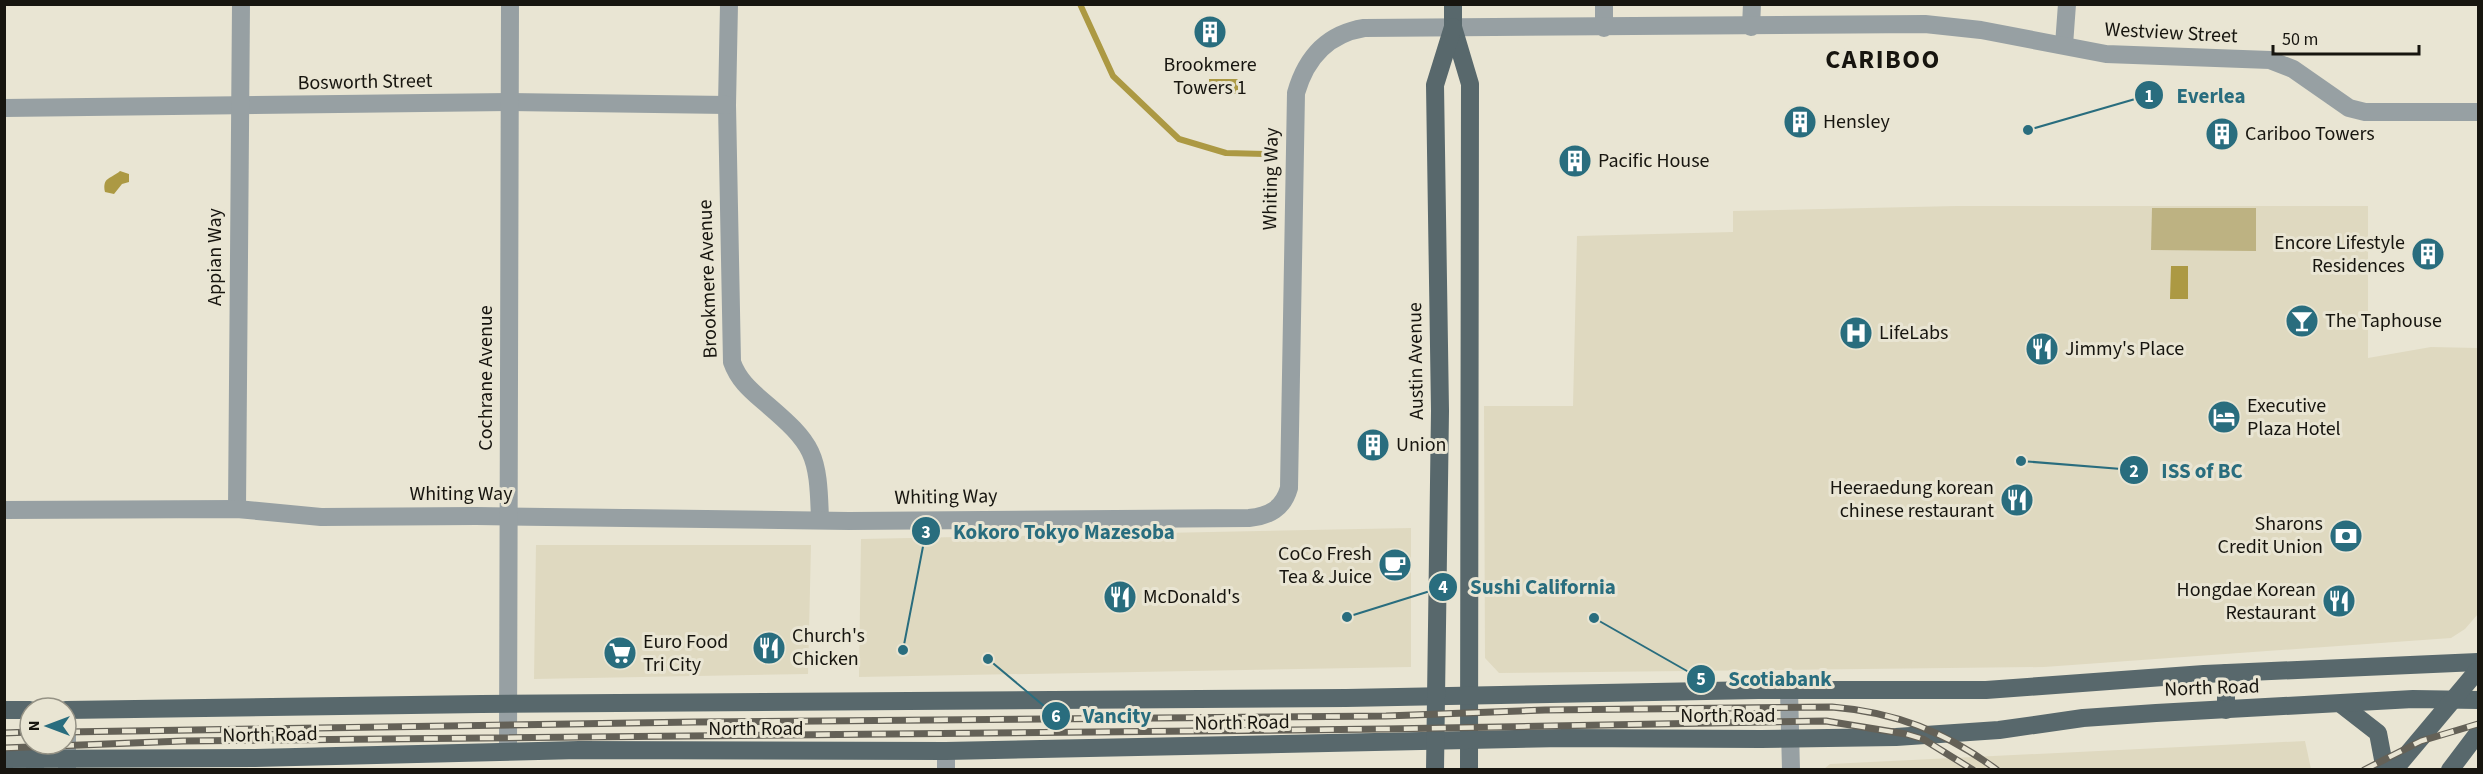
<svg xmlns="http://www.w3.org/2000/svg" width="2483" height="774" viewBox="0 0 2483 774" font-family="'Source Sans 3',sans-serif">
	<rect width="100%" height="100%" fill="#e9e5d3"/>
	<g fill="#dfd9c0">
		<polygon points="1956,206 2368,206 2368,358 2431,347 2478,348 2478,614 2465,629 2451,638 2044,667 1499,673 1485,658 1484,406 1573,406 1577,236 1733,232 1733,211"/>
		<polygon points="1411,528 1411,667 859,677 861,539"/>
		<polygon points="536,545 811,545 808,674 534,679"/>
		<polygon points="2305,741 2311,769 1824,769 1830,764"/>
	</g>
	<polygon fill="#bdb282" points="2152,208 2256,208 2256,251 2151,250"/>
	<g fill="#ac9943">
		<rect x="1209" y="79" width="29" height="15"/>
		<path d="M120 171 129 174V182L122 184 114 194 105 192C102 177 111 179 120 171Z"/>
		<polygon points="2171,266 2188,266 2188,299 2170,299"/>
	</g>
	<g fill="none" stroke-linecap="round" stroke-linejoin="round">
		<polyline stroke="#ac9943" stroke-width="6" points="1080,4 1113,76 1179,139 1226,153 1265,154"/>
		<g stroke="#97a0a3" stroke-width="18">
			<path d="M729 4 727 105 732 362C738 379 749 389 763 401 815 445 818 453 820 520"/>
			<polyline points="1751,27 1752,4"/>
			<polyline points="1604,28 1604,4"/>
			<polyline points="2064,45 2067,4"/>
			<polyline points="4,108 509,102 727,105"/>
			<polyline points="237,509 241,4"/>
			<path d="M4 510 237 509 321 517 476 516 849 521 1249 518C1269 516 1283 509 1289 488L1296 93C1306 58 1327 34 1364 28L1925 24 1981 30 2106 54 2270 60 2293 69 2349 108 2365 112H2478"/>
			<polyline points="1789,690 1791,770"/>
			<polyline points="508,751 510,4"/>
			<polyline points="35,770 36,744"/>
			<polyline points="67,770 67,710"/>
			<polyline points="946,770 946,751"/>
		</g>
		<g stroke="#58686c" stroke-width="18">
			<polyline points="1453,4 1453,27 1470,84 1469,770"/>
			<polyline points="2226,673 2226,710"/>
			<polyline points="2342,705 2378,733 2385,770"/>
			<polyline points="4,710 30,710"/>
			<polyline points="66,710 481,704 1346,698 1758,690 1986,690 2204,674 2478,662"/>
			<polyline points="4,759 255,758 579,750 946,751 1563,738 1761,739 1896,737 1999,730 2083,718 2156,713 2413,699 2478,700"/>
			<polyline points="1435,770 1440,411 1435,85 1453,27"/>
			<polyline points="2394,770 2478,670"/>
			<polyline points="2450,770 2478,733"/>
		</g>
		<defs>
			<g id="rail">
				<path d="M66 732 694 722 1386 716 1545 710 1832 707C1895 712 1946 732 1997 770"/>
				<polyline points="4,733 30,732"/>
				<polyline points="4,748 183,741 1385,729 1826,721 1906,734 1923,739 1973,770"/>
				<polyline points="2364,770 2421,741 2478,724"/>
			</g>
		</defs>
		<use href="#rail" stroke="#646157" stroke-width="7"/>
		<use href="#rail" stroke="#e9e5d3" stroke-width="4.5" stroke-dasharray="14" stroke-linecap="butt"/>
	</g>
	<defs>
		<symbol id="building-disc" viewBox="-11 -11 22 22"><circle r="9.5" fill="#296d7e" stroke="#e9e5d3"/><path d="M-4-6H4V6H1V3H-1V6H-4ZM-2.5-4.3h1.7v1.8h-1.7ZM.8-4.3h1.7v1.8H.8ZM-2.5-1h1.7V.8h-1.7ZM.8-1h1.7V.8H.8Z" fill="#fff"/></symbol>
		<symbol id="bar-disc" viewBox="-11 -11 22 22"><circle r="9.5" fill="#296d7e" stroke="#e9e5d3"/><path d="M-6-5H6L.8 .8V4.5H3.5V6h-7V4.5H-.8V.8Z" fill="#fff"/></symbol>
		<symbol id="hospital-disc" viewBox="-11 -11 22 22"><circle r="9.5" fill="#296d7e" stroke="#e9e5d3"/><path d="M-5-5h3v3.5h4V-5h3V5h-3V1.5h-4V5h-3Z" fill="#fff"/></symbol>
		<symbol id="restaurant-disc" viewBox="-11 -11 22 22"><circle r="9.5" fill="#296d7e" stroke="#e9e5d3"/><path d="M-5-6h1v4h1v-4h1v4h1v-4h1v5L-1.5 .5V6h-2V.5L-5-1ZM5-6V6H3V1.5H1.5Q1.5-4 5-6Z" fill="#fff"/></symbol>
		<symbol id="hotel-disc" viewBox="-11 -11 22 22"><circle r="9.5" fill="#296d7e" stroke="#e9e5d3"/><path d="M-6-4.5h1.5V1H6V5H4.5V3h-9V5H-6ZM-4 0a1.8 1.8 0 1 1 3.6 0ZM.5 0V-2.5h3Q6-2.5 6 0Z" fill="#fff"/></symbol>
		<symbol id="bank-disc" viewBox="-11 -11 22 22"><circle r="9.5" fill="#296d7e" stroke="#e9e5d3"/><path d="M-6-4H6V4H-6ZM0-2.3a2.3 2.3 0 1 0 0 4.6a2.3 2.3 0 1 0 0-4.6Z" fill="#fff"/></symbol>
		<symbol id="cafe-disc" viewBox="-11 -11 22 22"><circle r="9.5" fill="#296d7e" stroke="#e9e5d3"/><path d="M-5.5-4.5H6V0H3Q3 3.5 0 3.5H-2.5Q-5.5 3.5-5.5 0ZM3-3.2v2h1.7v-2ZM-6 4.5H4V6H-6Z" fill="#fff"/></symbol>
		<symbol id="supermarket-disc" viewBox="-11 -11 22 22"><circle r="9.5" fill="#296d7e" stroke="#e9e5d3"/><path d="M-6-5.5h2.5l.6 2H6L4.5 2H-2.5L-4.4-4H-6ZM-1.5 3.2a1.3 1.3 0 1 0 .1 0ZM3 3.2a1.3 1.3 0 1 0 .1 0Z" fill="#fff"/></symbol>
	</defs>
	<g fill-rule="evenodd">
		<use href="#building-disc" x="1191" y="13" width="38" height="38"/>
		<use href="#building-disc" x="1781" y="103" width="38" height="38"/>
		<use href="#building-disc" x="2203" y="115" width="38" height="38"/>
		<use href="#building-disc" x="1556" y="142" width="38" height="38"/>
		<use href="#building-disc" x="2409" y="235" width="38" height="38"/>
		<use href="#bar-disc" x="2283" y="302" width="38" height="38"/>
		<use href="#hospital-disc" x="1837" y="314" width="38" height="38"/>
		<use href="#restaurant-disc" x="2023" y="330" width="38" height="38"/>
		<use href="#hotel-disc" x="2205" y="398" width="38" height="38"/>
		<use href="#building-disc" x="1354" y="426" width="38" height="38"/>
		<use href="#restaurant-disc" x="1998" y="481" width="38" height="38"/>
		<use href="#bank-disc" x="2327" y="517" width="38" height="38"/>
		<use href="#cafe-disc" x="1376" y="546" width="38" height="38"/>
		<use href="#restaurant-disc" x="1101" y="578" width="38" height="38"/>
		<use href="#restaurant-disc" x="2320" y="582" width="38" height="38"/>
		<use href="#restaurant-disc" x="750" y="629" width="38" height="38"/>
		<use href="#supermarket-disc" x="601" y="634" width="38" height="38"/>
	</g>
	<g text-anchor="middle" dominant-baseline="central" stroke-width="6" stroke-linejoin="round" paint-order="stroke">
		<g font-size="20" fill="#17150f" stroke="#e9e5d3">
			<text transform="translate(2171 33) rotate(3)">Westview Street</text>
			<text transform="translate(365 82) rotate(-1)">Bosworth Street</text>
			<text transform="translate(1271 179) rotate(-89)">Whiting Way</text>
			<text transform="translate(215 257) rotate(-90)">Appian Way</text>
			<text transform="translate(708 279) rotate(-92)">Brookmere Avenue</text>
			<text transform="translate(1416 361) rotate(-91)">Austin Avenue</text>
			<text transform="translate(486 378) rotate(-90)">Cochrane Avenue</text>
			<text x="461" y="494">Whiting Way</text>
			<text transform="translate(946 497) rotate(-1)">Whiting Way</text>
			<text transform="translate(2212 688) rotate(-2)">North Road</text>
			<text x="1728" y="716">North Road</text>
			<text transform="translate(1242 723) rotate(-1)">North Road</text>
			<text x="756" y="729">North Road</text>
			<text transform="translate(270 735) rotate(-1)">North Road</text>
		</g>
		<g font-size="20" fill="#17150f" stroke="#e9e5d3" text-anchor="start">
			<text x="1210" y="65" text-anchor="middle">Brookmere<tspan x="1210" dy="23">Towers 1</tspan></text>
			<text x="1823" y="122">Hensley</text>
			<text x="2245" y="134">Cariboo Towers</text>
			<text x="1598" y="161">Pacific House</text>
			<text x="2405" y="243" text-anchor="end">Encore Lifestyle<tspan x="2405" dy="23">Residences</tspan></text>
			<text x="2325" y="321">The Taphouse</text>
			<text x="1879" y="333">LifeLabs</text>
			<text x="2065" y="349">Jimmy's Place</text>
			<text x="2247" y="406">Executive<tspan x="2247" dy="23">Plaza Hotel</tspan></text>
			<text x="1396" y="445">Union</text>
			<text x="1994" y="488" text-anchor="end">Heeraedung korean<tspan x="1994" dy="23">chinese restaurant</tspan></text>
			<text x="2323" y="524" text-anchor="end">Sharons<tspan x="2323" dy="23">Credit Union</tspan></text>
			<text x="1372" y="554" text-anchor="end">CoCo Fresh<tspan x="1372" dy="23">Tea &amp; Juice</tspan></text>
			<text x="2316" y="590" text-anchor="end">Hongdae Korean<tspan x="2316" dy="23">Restaurant</tspan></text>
			<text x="1143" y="597">McDonald's</text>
			<text x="792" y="636">Church's<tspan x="792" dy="23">Chicken</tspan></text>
			<text x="643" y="642">Euro Food<tspan x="643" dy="23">Tri City</tspan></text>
		</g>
		<g font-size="26" font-weight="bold" letter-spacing="1.5" fill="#17150f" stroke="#e9e5d3">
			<text x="1883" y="59">CARIBOO</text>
		</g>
	</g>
	<path fill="none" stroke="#296d7e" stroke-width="2" d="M2028 130L2149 95M2021 461L2134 470M903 650L926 531M1347 617L1443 587M1594 618L1701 679M988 659L1056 716"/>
	<g fill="#296d7e" stroke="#e9e5d3" stroke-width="2">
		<circle cx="2028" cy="130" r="6"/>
		<circle cx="2021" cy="461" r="6"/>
		<circle cx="903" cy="650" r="6"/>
		<circle cx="1347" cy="617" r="6"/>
		<circle cx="1594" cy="618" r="6"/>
		<circle cx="988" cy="659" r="6"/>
		<circle cx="2149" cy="95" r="15"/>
		<circle cx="2134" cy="470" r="15"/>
		<circle cx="926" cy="531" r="15"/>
		<circle cx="1443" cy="587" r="15"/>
		<circle cx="1701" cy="679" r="15"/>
		<circle cx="1056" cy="716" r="15"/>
	</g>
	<g font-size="18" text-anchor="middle" font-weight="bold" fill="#fff">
		<text x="2149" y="102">1</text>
		<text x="2134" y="477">2</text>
		<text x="926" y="538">3</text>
		<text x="1443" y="593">4</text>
		<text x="1701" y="685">5</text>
		<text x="1056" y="722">6</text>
	</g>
	<g font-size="21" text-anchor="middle" font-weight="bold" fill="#296d7e" stroke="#e9e5d3" stroke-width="6" stroke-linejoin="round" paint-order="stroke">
		<text x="2211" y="103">Everlea</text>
		<text x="2202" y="478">ISS of BC</text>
		<text x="1064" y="539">Kokoro Tokyo Mazesoba</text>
		<text x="1543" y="594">Sushi California</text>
		<text x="1780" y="686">Scotiabank</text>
		<text x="1117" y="723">Vancity</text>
	</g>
	<rect width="2483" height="774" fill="none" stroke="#17150f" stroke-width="12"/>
	<g transform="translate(48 726) rotate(270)"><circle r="28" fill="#e9e5d3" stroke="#959285" stroke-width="1.5"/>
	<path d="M0-4.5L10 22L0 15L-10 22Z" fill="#296d7e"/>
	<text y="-9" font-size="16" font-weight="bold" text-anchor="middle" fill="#17150f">N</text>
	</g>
	<path d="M2273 45v9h146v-9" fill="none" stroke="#17150f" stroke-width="3"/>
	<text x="2282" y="45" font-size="18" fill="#17150f" stroke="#e9e5d3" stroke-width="4.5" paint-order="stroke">50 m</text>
</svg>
